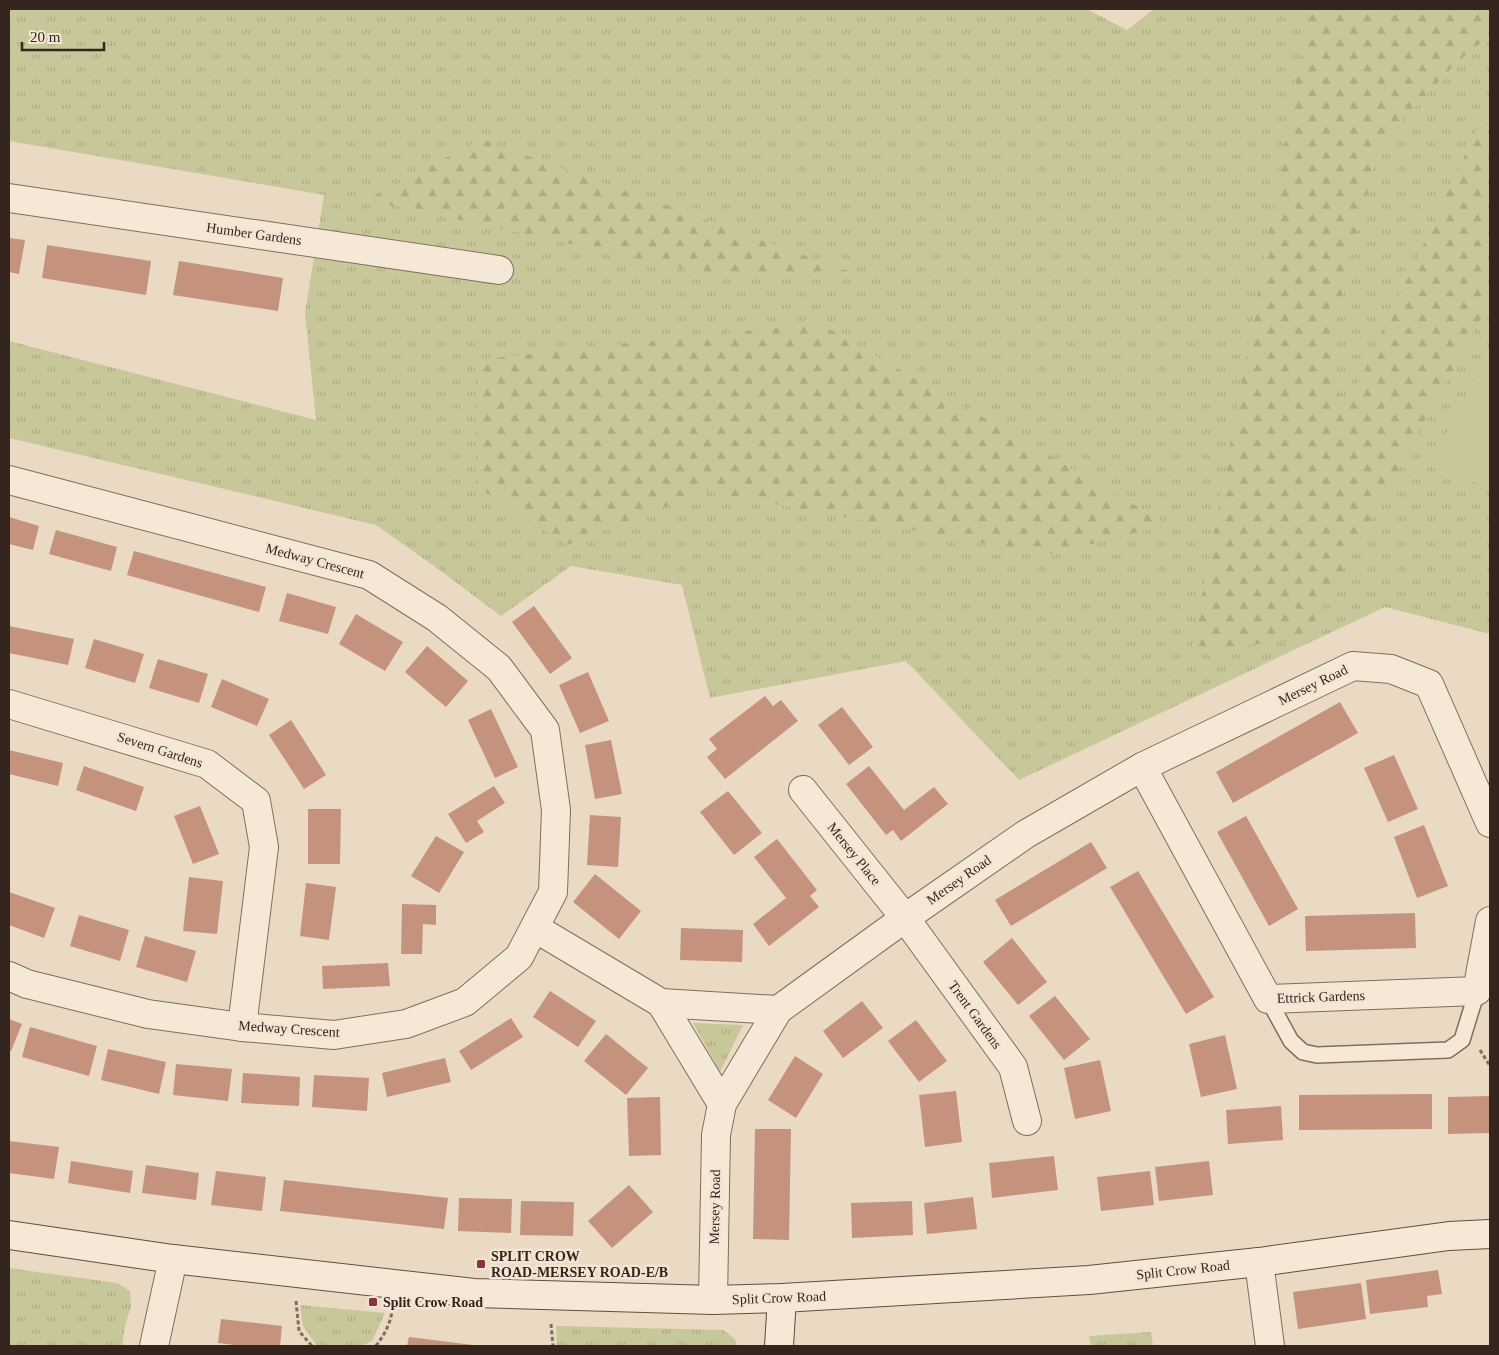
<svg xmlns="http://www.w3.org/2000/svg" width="1499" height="1355" viewBox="0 0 1499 1355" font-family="'Times New Roman',serif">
	<defs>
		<pattern id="grass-tufts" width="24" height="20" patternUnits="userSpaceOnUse" patternTransform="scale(1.25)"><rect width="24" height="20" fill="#c7c799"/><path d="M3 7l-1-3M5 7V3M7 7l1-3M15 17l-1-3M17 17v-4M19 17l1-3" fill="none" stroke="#acab83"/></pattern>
		<pattern id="forest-firs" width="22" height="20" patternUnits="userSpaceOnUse" patternTransform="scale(1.25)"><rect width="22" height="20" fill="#c7c799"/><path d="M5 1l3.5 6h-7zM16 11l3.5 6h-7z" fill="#acab83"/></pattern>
	</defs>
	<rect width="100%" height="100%" fill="#eadac4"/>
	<g fill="url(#grass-tufts)">
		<polygon points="9,9 1087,9 1127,30 1154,9 1490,9 1490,634 1385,607 1019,780 906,661 710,698 682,585 571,566 501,616 441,571 376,525 9,438 9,341 316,420 305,313 324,195 9,141"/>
		<polygon points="693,1023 743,1025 720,1072"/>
		<polygon points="9,1268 117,1283 130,1291 131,1306 125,1326 122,1346 9,1346"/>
		<polygon points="300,1305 385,1313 372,1341 361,1346 317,1346 303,1326"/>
		<polygon points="556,1326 723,1330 735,1339 737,1346 557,1346"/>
		<polygon points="1151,1332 1153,1346 1091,1346 1089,1336"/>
	</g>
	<g fill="url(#forest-firs)">
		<polygon points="1310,9 1490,9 1490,36 1456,63 1379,146 1328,350 1344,414 1485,112 1490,112 1490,302 1305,639 1192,651"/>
		<polygon points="481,139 856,274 720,276 367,200"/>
		<polygon points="819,323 1169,525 1046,555 706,491 567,545 476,486 476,360"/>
	</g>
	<polygon fill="#c7c799" points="1490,346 1490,488 1430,466"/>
	<g fill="#c5927d">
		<polygon points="9,238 25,240 19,274 9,272"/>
		<polygon points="47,245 151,261 146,295 42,278"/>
		<polygon points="179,261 283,278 278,311 173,295"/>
		<polygon points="9,517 39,526 33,550 9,544"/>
		<polygon points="56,530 117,547 111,571 49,554"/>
		<polygon points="134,551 266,587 259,612 127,575"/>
		<polygon points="287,593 336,607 328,634 279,621"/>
		<polygon points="534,606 572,658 550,674 512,622"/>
		<polygon points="356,614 403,642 385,671 339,644"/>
		<polygon points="9,626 74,639 68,665 9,653"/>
		<polygon points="94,639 144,654 135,683 85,668"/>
		<polygon points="427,646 468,681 446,707 405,672"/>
		<polygon points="158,659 208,674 199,703 149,688"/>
		<polygon points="588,672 609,721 580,733 559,685"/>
		<polygon points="222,679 269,699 257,726 211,707"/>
		<polygon points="765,696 773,706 781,700 798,721 725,779 707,757 717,749 709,739"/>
		<polygon points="1340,702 1358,733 1233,803 1216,772"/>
		<polygon points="842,707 873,747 849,765 818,725"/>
		<polygon points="491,709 518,767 495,778 468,720"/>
		<polygon points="291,720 326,775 304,789 269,735"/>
		<polygon points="611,740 622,794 595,799 585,745"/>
		<polygon points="9,750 63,763 58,786 9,774"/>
		<polygon points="1394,755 1418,809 1388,822 1364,768"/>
		<polygon points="84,766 144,787 136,811 76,790"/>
		<polygon points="869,766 904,810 934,787 948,804 901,841 893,830 886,835 846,784"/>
		<polygon points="494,786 505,803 477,821 484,832 466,843 448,814"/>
		<polygon points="728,791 762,833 734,855 700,812"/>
		<polygon points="200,806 219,854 193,864 174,816"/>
		<polygon points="308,809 341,809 340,864 308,864"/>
		<polygon points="590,815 621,817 618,867 587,865"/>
		<polygon points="1246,816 1298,909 1269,926 1217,832"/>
		<polygon points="1424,825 1448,886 1417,898 1394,837"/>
		<polygon points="436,836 464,852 439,893 411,876"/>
		<polygon points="777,839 817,890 810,896 819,907 769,946 753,924 786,898 754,857"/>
		<polygon points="1091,842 1107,868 1011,926 995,900"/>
		<polygon points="1138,871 1214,997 1186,1014 1110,887"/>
		<polygon points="595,874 641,911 619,939 573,902"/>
		<polygon points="189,877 223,881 217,934 183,931"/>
		<polygon points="306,883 336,887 329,940 300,936"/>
		<polygon points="9,892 55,908 44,938 9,925"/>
		<polygon points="402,904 436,905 436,925 423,924 422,954 401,954"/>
		<polygon points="1415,913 1416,948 1306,951 1305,916"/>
		<polygon points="79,915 129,930 120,961 70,946"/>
		<polygon points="681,928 743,930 742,962 680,960"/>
		<polygon points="145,936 196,951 187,982 136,967"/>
		<polygon points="1012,938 1047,982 1018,1005 983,962"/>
		<polygon points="388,963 390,986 323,989 322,966"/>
		<polygon points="550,991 596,1021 578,1047 533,1017"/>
		<polygon points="1055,996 1090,1039 1064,1060 1029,1016"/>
		<polygon points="862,1001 883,1028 843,1058 823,1031"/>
		<polygon points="511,1018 523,1037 471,1070 459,1051"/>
		<polygon points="9,1019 22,1024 11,1051 9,1050"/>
		<polygon points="916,1020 947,1061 919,1082 888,1041"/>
		<polygon points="30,1027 97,1046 89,1076 22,1057"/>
		<polygon points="606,1034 648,1068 626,1095 584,1061"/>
		<polygon points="1225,1035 1237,1089 1201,1097 1189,1044"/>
		<polygon points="108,1049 166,1062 159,1094 101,1080"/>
		<polygon points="795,1056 823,1074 796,1118 768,1100"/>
		<polygon points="445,1058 451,1082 387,1097 382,1073"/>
		<polygon points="1100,1060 1111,1111 1075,1119 1064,1068"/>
		<polygon points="176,1064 232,1069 228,1101 173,1095"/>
		<polygon points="243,1073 300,1077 299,1106 241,1103"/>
		<polygon points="314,1075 369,1078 367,1111 312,1107"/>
		<polygon points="956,1091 962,1142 925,1147 919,1095"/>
		<polygon points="1432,1094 1432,1129 1299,1130 1299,1095"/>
		<polygon points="1490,1096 1490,1133 1448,1134 1448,1097"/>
		<polygon points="660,1097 661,1155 629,1156 627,1098"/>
		<polygon points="1281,1106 1283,1140 1228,1144 1226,1110"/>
		<polygon points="755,1129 791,1129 789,1240 753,1239"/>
		<polygon points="9,1141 59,1147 54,1179 9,1173"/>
		<polygon points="1054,1156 1058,1190 992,1198 989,1163"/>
		<polygon points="71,1161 133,1171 130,1193 68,1183"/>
		<polygon points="1209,1161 1213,1195 1159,1201 1155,1167"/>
		<polygon points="146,1165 199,1173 196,1200 142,1193"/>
		<polygon points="216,1171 266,1177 262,1211 211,1205"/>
		<polygon points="1150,1171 1154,1205 1101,1211 1097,1177"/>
		<polygon points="284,1180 448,1198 444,1229 280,1211"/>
		<polygon points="629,1185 653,1212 612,1248 588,1221"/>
		<polygon points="973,1197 977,1229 927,1234 924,1203"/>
		<polygon points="459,1198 512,1199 511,1233 458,1231"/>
		<polygon points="521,1201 574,1202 573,1236 520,1235"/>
		<polygon points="912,1201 913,1235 852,1238 851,1203"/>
		<polygon points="1438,1270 1442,1294 1427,1296 1428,1307 1370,1314 1366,1280"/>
		<polygon points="1361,1283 1366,1319 1298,1329 1293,1292"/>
		<polygon points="221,1319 282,1326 280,1346 242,1346 218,1343"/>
		<polygon points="409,1337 473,1345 473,1346 407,1346"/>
	</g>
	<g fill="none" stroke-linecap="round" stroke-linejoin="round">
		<defs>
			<polyline id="lane" points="1268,999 1291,1041 1303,1052 1317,1055 1448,1050 1462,1040 1477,991"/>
			<g id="street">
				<polyline points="9,198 499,270"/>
				<polyline points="9,480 369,575 437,618 499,668 545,730 556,810 553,892 519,957 465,1002 406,1024 334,1035 242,1027 148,1014 27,984 9,976"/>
				<polyline points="9,704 207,764 256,801 264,847 242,1027"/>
				<polyline points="1142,767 1268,999 1477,991 1490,921"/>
				<polyline points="803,790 905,918 1013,1067 1027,1121"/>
				<polyline points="535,928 661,1003 778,1010"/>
				<polyline points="661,1003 722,1104"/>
				<polyline points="1259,1262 1270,1346"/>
				<polyline points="713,1300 716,1135 722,1104 778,1010 905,918 1026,834 1142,767 1353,666 1391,669 1429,684 1490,823"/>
				<polyline points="154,1346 173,1259"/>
			</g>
			<g id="secondary">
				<polyline points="9,1235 173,1259 474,1293 713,1300 782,1298 1089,1280 1259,1262 1449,1236 1490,1234"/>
				<polyline points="779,1346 782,1298"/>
			</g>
		</defs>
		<use href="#lane" stroke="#836c5c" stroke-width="18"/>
		<use href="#street" stroke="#836c5c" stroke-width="30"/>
		<use href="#secondary" stroke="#644d3f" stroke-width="30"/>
		<g stroke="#836c5c" stroke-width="3" stroke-dasharray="4 2.5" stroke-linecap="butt">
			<polyline points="1480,1050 1490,1066"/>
			<polyline points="296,1301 299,1331 312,1346"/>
			<polyline points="551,1324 553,1346"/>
			<path d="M376 1346C384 1335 390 1325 392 1311"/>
		</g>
		<use href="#lane" stroke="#f5e8d6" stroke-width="15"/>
		<use href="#street" stroke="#f5e8d6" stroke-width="28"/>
		<use href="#secondary" stroke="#f5e8d6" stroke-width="28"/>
	</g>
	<g fill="#8c313d" stroke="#f2e5d3" stroke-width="2">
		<rect x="476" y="1259" width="10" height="10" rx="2.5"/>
		<rect x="368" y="1297" width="10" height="10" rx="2.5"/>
	</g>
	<g text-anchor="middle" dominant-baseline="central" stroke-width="5" stroke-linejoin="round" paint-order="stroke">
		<g font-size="14" fill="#34261f" stroke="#f2e5d3">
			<text transform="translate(254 234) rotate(8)">Humber Gardens</text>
			<text transform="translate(315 561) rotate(15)">Medway Crescent</text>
			<text transform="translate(1313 685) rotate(-26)">Mersey Road</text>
			<text transform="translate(160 750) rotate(18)">Severn Gardens</text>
			<text transform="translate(854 854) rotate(51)">Mersey Place</text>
			<text transform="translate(959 880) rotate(-35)">Mersey Road</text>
			<text transform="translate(1321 997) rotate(-2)">Ettrick Gardens</text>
			<text transform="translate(975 1015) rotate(54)">Trent Gardens</text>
			<text transform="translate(289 1029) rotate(4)">Medway Crescent</text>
			<text transform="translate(715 1207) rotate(-89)">Mersey Road</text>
			<text transform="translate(1183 1270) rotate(-6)">Split Crow Road</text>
			<text transform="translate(779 1298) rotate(-2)">Split Crow Road</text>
		</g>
		<g font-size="14" font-weight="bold" fill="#34261f" stroke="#f2e5d3" text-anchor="start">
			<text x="491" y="1256">SPLIT CROW<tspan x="491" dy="16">ROAD-MERSEY ROAD-E/B</tspan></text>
			<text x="383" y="1302">Split Crow Road</text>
		</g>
	</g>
	<rect width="1499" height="1355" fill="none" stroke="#34261f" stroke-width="20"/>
	<path d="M22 42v8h82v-8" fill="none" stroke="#34261f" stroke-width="2.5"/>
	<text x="30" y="42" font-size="15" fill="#34261f" stroke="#f2e5d3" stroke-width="4" paint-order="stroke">20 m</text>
</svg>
